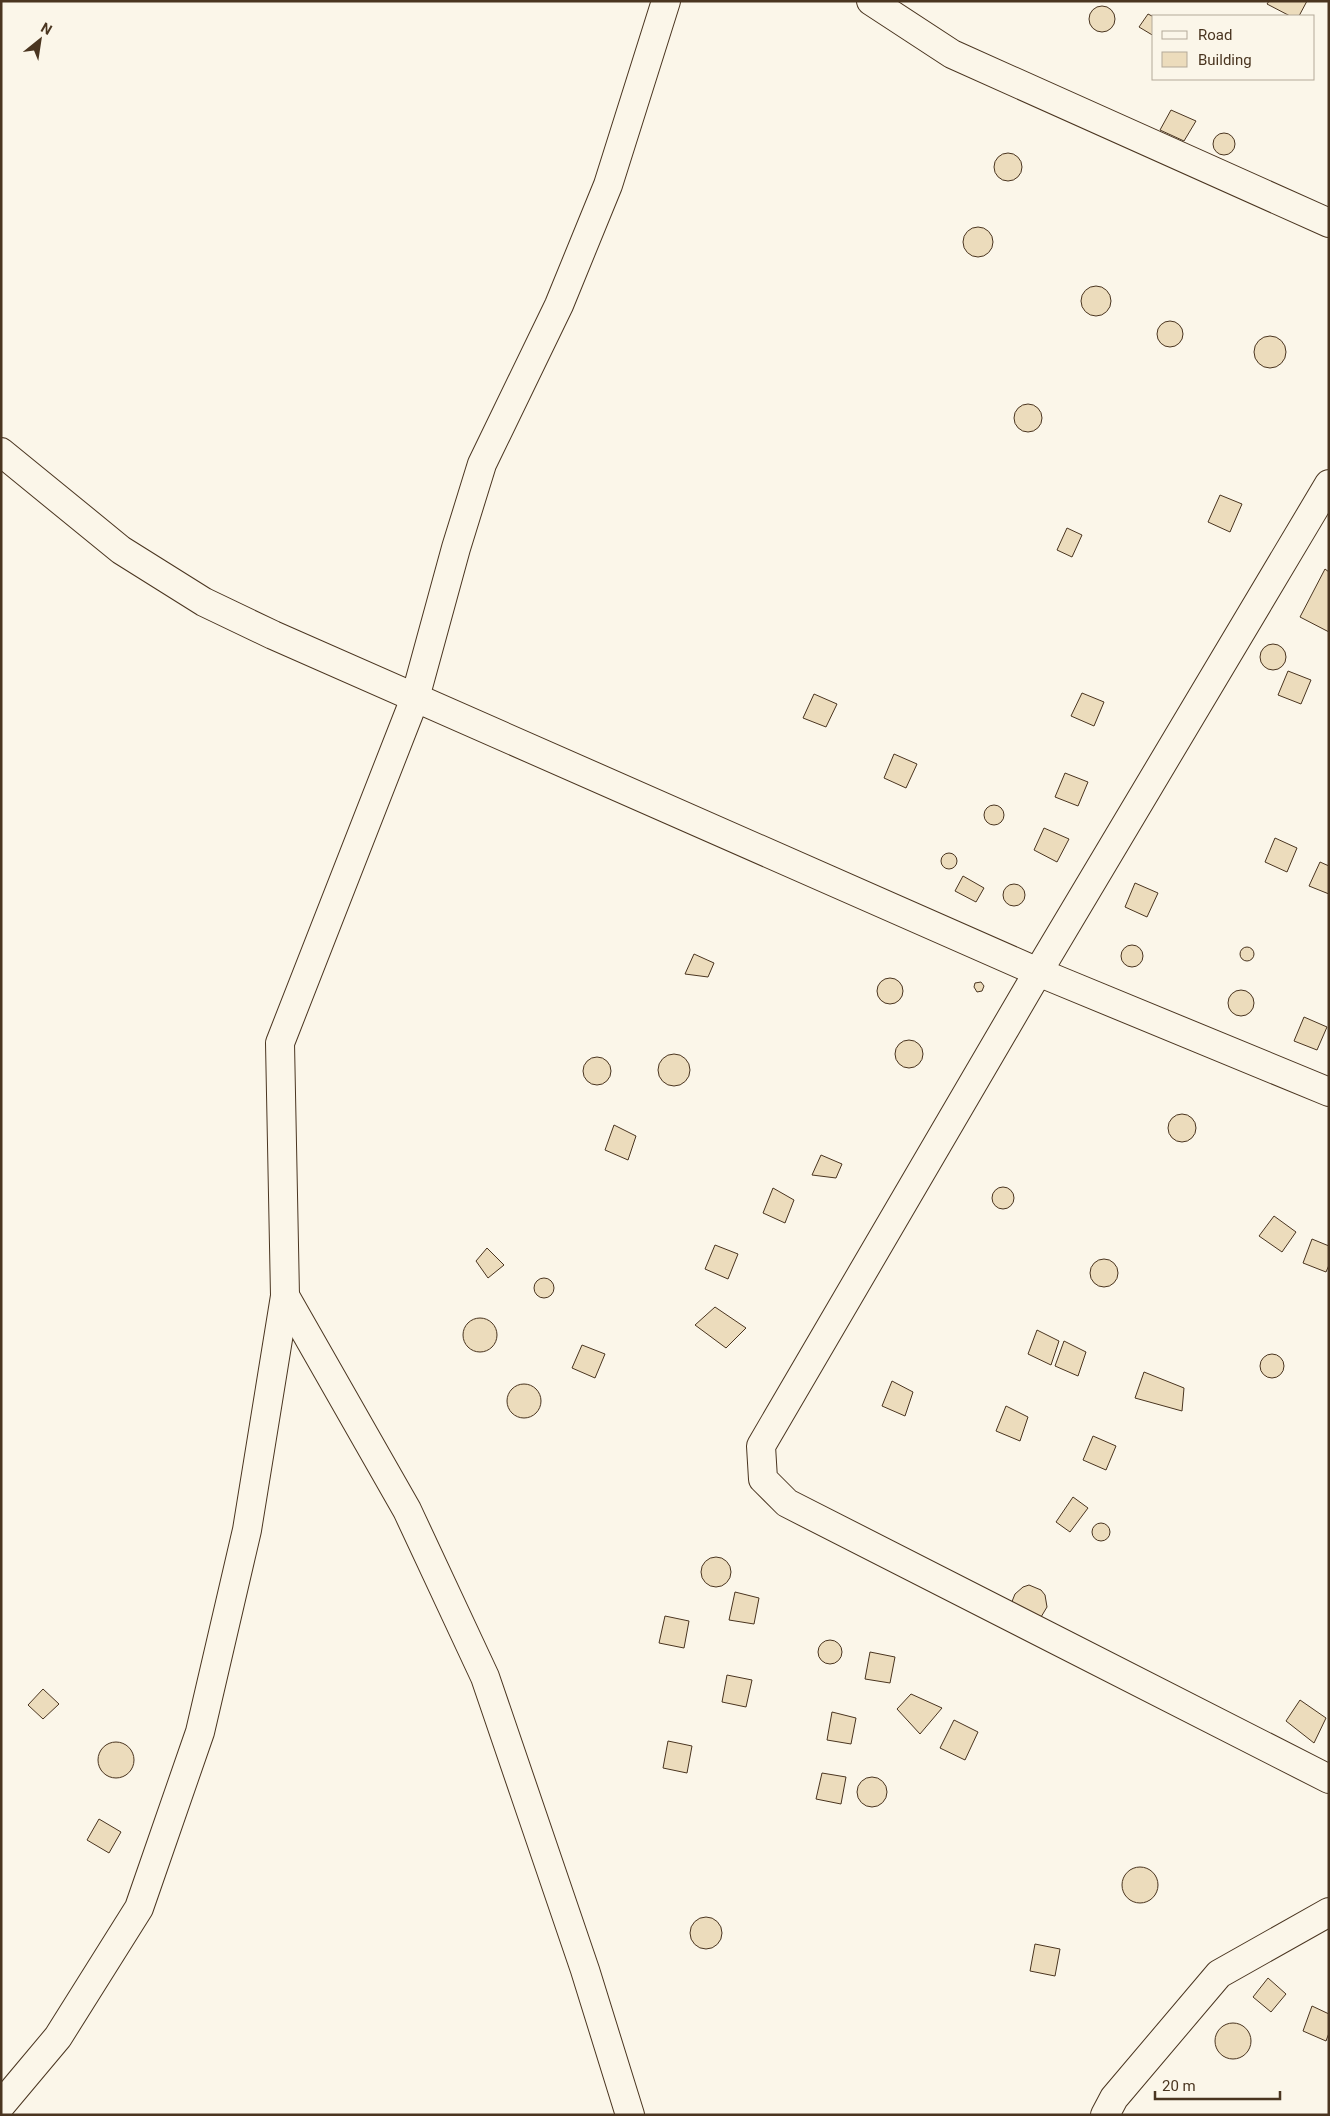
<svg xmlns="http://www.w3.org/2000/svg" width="1330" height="2116" viewBox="0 0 1330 2116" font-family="Roboto,sans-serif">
	<rect width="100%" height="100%" fill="#fbf6e9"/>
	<g fill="#ecdcbc" stroke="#4a3520">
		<polygon points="1269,1 1307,1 1299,16 1290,16 1267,4"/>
		<circle cx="1102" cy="19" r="13"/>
		<polygon points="1148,14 1154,17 1154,36 1139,27"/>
		<polygon points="1171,110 1196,121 1184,141 1160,130"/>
		<circle cx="1224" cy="144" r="11"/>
		<circle cx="1008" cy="167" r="14"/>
		<circle cx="978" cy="242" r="15"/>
		<circle cx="1096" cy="301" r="15"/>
		<circle cx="1170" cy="334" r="13"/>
		<circle cx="1270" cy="352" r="16"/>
		<circle cx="1028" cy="418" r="14"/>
		<polygon points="1220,495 1242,504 1230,532 1208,522"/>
		<polygon points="1067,528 1082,535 1072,557 1057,550"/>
		<polygon points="1325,569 1329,572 1329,632 1300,617"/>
		<circle cx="1273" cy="657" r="13"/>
		<polygon points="1288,671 1311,680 1301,704 1278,695"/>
		<polygon points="1082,693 1104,702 1094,726 1071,716"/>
		<polygon points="814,694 837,704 826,727 803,718"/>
		<polygon points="894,754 917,764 906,788 884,778"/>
		<polygon points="1065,773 1088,782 1078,806 1055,797"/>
		<circle cx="994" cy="815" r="10"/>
		<polygon points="1044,828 1069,839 1057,862 1034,850"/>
		<polygon points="1275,838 1297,848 1287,872 1265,862"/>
		<circle cx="949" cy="861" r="8"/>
		<polygon points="1320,862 1329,866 1329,894 1309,886"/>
		<polygon points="963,876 984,888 976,902 955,891"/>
		<polygon points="1135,883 1158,893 1147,917 1125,907"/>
		<circle cx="1014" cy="895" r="11"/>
		<circle cx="1132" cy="956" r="11"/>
		<circle cx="1247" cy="954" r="7"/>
		<polygon points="694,954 714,963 708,977 685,974"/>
		<circle cx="890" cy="991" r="13"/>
		<polygon points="981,982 984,986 982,991 977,992 974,987 975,983"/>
		<circle cx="1241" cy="1003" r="13"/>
		<polygon points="1304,1017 1327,1027 1317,1050 1294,1041"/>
		<circle cx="909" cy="1054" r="14"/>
		<circle cx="674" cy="1070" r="16"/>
		<circle cx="597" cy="1071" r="14"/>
		<circle cx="1182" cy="1128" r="14"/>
		<polygon points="614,1125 636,1136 628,1160 605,1150"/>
		<polygon points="821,1155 842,1164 836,1178 812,1175"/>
		<circle cx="1003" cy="1198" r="11"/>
		<polygon points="773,1188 794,1200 785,1223 763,1213"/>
		<polygon points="1274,1216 1296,1232 1282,1252 1259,1236"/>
		<polygon points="1312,1239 1329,1246 1329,1265 1326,1272 1303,1263"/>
		<polygon points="715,1245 738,1254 728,1279 705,1269"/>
		<polygon points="487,1248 504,1265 488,1278 476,1261"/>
		<circle cx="1104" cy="1273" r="14"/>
		<circle cx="544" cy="1288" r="10"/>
		<polygon points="715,1307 746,1328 726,1348 695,1325"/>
		<circle cx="480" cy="1335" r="17"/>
		<polygon points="1037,1330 1059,1341 1051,1365 1028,1354"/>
		<polygon points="1064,1341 1086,1352 1078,1376 1055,1366"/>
		<polygon points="582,1345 605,1354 595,1378 572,1368"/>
		<circle cx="1272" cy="1366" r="12"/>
		<polygon points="1144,1372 1184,1388 1182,1411 1135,1398"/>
		<polygon points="892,1381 913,1392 905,1416 882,1406"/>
		<circle cx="524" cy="1401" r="17"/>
		<polygon points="1006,1406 1028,1417 1020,1441 996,1431"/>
		<polygon points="1093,1436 1116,1446 1106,1470 1083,1460"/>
		<polygon points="1073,1497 1088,1508 1070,1532 1056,1522"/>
		<circle cx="1101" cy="1532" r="9"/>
		<circle cx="716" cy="1572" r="15"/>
		<polygon points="1029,1585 1041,1590 1045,1595 1047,1607 1041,1617 1011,1604 1015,1594 1023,1587"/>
		<polygon points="735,1592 759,1598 754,1624 729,1620"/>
		<polygon points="665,1616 689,1621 684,1648 659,1643"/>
		<circle cx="830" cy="1652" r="12"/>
		<polygon points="870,1652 895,1657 890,1683 865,1679"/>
		<polygon points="727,1675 752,1680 746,1707 722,1702"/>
		<polygon points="43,1689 59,1704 43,1719 28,1705"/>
		<polygon points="911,1694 942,1708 920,1734 897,1709"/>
		<polygon points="1300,1700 1326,1718 1314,1743 1286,1721"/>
		<polygon points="832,1712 856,1718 851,1744 827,1740"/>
		<polygon points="954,1720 978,1732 965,1760 940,1748"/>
		<polygon points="668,1741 692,1746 687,1773 663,1768"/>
		<circle cx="116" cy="1760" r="18"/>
		<polygon points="822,1773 846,1777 841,1804 816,1799"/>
		<circle cx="872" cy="1792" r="15"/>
		<polygon points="99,1819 121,1832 109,1853 87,1840"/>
		<circle cx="1140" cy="1885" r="18"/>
		<circle cx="706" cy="1933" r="16"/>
		<polygon points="1035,1944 1060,1949 1055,1976 1030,1971"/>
		<polygon points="1268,1978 1286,1994 1271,2012 1253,1997"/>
		<polygon points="1312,2006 1329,2014 1329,2033 1326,2041 1303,2031"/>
		<circle cx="1233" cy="2041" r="18"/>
	</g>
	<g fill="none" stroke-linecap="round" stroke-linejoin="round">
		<defs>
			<g id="minor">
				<polyline points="871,1 952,54 1329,223"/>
				<polyline points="1,452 121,550 204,602 273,635 1038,972 761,1446 763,1479 787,1503 1329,1779"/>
				<polyline points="1329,484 1038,972 1329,1092"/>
				<polyline points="285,1296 407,1510 485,1677 585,1970 630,2115"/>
				<polyline points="1,2105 58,2037 139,1908 200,1732 247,1530 285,1296 280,1043 415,698 456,548 482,464 559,305 608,185 666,1"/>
				<polyline points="1105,2115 1114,2098 1219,1974 1329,1912"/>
			</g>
		</defs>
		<use href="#minor" stroke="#4a3520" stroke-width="30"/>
		<use href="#minor" stroke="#fbf6e9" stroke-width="28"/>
	</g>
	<rect width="1330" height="2116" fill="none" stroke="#4a3520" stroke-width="5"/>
	<rect x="1152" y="15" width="162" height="65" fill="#fbf6e9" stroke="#b4a999"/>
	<rect x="1162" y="31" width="25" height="8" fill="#fbf6e9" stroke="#b4a999"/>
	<text x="1198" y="40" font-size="15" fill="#4a3520">Road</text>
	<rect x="1162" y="52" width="25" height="15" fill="#ecdcbc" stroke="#b4a999"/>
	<text x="1198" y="65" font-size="15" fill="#4a3520">Building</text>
	<g transform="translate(40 40) rotate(30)" stroke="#fbf6e9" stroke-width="4" paint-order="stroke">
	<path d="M0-4L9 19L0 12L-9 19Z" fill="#4a3520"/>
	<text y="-8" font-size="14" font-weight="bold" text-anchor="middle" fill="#4a3520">N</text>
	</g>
	<path d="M1155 2091v8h125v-8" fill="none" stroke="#4a3520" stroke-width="2.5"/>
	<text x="1162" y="2091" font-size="15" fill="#4a3520" stroke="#fbf6e9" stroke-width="4" paint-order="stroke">20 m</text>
</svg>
